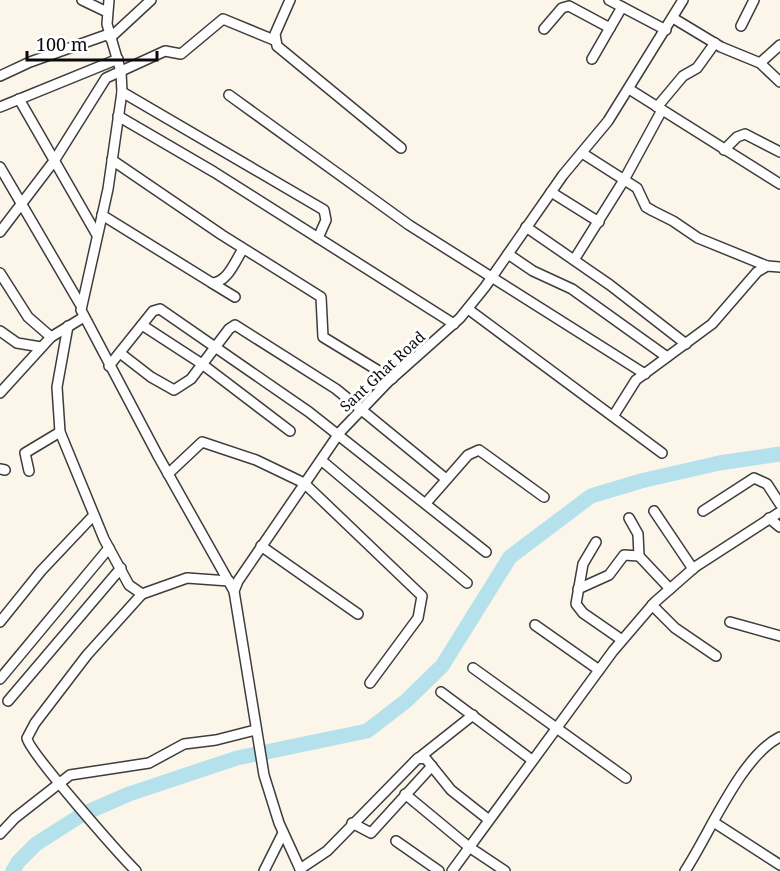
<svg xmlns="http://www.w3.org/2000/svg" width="780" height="871" viewBox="0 0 780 871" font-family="'Noto Serif',serif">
	<rect width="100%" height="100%" fill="#fcf6ea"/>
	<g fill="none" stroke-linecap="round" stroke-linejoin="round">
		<polyline stroke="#b5e1ed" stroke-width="15" points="13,871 18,862 36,844 83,814 129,794 237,758 367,731 406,701 442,666 510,557 591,496 641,481 719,463 780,454"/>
		<defs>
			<g id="minor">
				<polyline points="82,0 107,12"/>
				<polyline points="109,0 107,24 121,72 122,92 108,189 81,310 157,454 234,591"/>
				<polyline points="290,0 275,34 277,46 401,148"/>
				<polyline points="609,0 666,30"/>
				<polyline points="673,18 721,47 760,63 780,82"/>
				<polyline points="741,26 754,0"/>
				<polyline points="544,29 562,8 569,6 610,28"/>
				<polyline points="110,38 151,0"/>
				<polyline points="592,59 622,7"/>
				<polyline points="760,63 780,45"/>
				<polyline points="0,76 30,62 109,34"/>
				<polyline points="629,89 780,184"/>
				<polyline points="122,92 324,210 326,220 318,238"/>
				<polyline points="229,95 409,225 645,374"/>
				<polyline points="19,99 97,235"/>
				<polyline points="0,107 118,59"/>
				<polyline points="657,107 683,76 697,68 715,43"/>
				<polyline points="118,116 214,172 454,324"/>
				<polyline points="724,150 737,137 745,134 780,152"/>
				<polyline points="582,153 637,188 646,207 653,211 673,221 698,238 767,266"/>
				<polyline points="112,160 222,235 321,297 323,337 392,379"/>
				<polyline points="0,167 80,304"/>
				<polyline points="551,192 599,222"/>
				<path d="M102 215 212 283C228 282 235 261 243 249"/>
				<polyline points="526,227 610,285 686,344"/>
				<polyline points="0,232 54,161 106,78 165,51 181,54 223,19 274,40"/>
				<polyline points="508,254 533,271 572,289 667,357"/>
				<polyline points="574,260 624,180 662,110"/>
				<polyline points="0,273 28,317 51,337"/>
				<polyline points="212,283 235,297"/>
				<polyline points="468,309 662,453"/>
				<polyline points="142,325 202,364 290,431"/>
				<polyline points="68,326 57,387 60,432 104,539 129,585 142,594 187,578 229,581"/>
				<polyline points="0,331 17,343 41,347"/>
				<polyline points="120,353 151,377 174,390 191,379 229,329 235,325 336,389 446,479"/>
				<polyline points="109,366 153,311 160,309 309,412 486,552"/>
				<polyline points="0,393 51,337 84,317"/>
				<polyline points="614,415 636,380 712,324 757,272 767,266 780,267"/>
				<polyline points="321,460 467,583"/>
				<polyline points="0,469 5,470"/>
				<polyline points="29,471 25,453 60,432"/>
				<polyline points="168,474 202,442 256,460 304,483 422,596 418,618 370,683"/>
				<polyline points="426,503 468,455 479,450 544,497"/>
				<polyline points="654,511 693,569"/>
				<polyline points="703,511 754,478 767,484 780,504"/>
				<polyline points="629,518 638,534 639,556 670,589"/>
				<polyline points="769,518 780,527"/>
				<polyline points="596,542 583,564 576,604 583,613 622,640"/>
				<polyline points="261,546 358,614"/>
				<polyline points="578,589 609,575 624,555 639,556"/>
				<polyline points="652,605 675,628 716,656"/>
				<polyline points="0,622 41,571 93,516"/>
				<polyline points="730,622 780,636"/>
				<polyline points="535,625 599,670"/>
				<polyline points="473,668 626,778"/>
				<polyline points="0,679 109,548"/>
				<polyline points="441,692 532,760"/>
				<polyline points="8,701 121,568"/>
				<polyline points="420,757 473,715"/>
				<polyline points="405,794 469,847 505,871"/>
				<polyline points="352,823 371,833 432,766"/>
				<polyline points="715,823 780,865"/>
				<polyline points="0,834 15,818 70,775 149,763 184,744 216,740 255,730"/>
				<polyline points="396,841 439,871"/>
				<polyline points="300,869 327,851 418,758 426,759 451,790 489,820"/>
				<path d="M136 871C121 856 28 751 27 738L35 723 87 655 142 594"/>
				<polyline points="264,871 283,833"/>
				<polyline points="301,871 279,823 264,775 234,591 238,581 340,432 388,382 460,318 485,287 563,175 608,121 683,0"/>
				<polyline points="452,871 613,651 655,602 695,567 780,512"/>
				<path d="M685 871C710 833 741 756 780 737"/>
			</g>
		</defs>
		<use href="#minor" stroke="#3d3d3d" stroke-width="12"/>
		<use href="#minor" stroke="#fff" stroke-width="9"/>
	</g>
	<g text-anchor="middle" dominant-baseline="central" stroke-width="6" stroke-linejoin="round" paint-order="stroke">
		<g font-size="15" fill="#0a0a0a" stroke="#fff">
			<text transform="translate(382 371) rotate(-43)">Sant Ghat Road</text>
		</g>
	</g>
	<path d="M27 51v9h130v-9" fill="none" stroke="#0a0a0a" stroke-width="3"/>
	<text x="36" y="51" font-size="18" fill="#0a0a0a" stroke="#ffffff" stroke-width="4.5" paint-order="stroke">100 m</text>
</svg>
